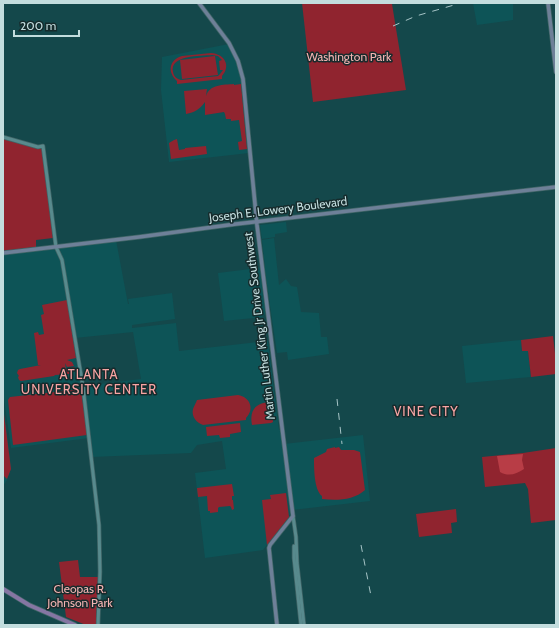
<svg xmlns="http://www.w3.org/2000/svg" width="559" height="628" viewBox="0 0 559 628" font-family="Cabin,sans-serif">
	<rect width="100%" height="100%" fill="#14484b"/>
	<g fill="#0d5457" fill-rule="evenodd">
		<polygon points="473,3 513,3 513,20 477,25"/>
		<polygon points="229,44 240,69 249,153 169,162 161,90 162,57"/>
		<polygon points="286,222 287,232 275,234 275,237 262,239 260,225"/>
		<polygon points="274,238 279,285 286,279 291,286 297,287 301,312 319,313 321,337 327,337 329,354 288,360 287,352 277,353 265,271 265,314 262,317 224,321 218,273 265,267 262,240"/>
		<path d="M116 240 128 304H129L128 299 172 293 175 319 132 325V328L176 323 179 351 268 341 279 430 282 429 284 444 363 435 370 501 292 510 290 515 263 550 205 558 195 473 226 469 222 441 197 445 191 453 91 457 89 438 11 448 4 399V407L11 469 7 480 3 486V253L56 247 62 258 59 246ZM133 332 141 379 83 386 75 338Z"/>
		<polygon points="521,340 522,351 528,351 531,377 466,383 462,346"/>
	</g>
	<g fill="#90242f" fill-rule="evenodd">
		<polygon points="302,3 383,3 392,4 406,90 313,102"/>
		<path d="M211 53C225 54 231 66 222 76V79L177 84V81C167 72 169 60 182 56ZM212 55 218 56 222 60 219 61 220 70H223L220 74 218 76 181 80C177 79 174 77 173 72 169 55 201 56 212 55Z"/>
		<polygon points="215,56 218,75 182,79 180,60"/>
		<path d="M234 84V85L241 84 247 149 239 150 238 142 242 141 239 120 231 121V119H226L225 114 224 112 205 115V102C199 110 195 112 186 114L184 91 207 89 206 96C210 84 223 85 234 84Z"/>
		<polygon points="3,138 42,148 53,238 36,240 36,247 3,251"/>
		<polygon points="177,139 179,150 185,149 185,148 206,146 207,154 171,159 169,143 174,140"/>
		<polygon points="67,300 76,358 67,360 72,362 74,366 67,367 65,363 66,369 75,367 74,371 69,374 55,375 54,376 21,381 19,380 18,377 19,376 17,373 18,370 20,369 41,365 38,365 34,333 38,332 39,335 44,334 41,315 44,314 42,305"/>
		<polygon points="553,336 556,362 556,374 531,377 528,351 522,351 521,340"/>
		<polygon points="81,389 87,435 13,445 8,400 10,397"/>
		<path d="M238 395C250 397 255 409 246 418V420L203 425C197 423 191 417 193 409 194 406 196 403 197 400Z"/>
		<path d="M272 402 273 422 271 423 252 425C249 410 256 402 272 402Z"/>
		<polygon points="3,406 11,469 7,479 4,476 3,472"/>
		<polygon points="240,423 241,432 230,434 230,437 220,438 219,435 207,436 206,427"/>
		<path d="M335 447V448L339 447 341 450H354L360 452 365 490C354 500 337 501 322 499V496C314 490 314 468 314 458L326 452 327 449Z"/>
		<polygon points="556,448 556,520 531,523 528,489 525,483 485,487 482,457 523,453"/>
		<polygon points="232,484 234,496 232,496 232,500 233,500 234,509 232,510 231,507 230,506 219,507 218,508 218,512 210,513 210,511 208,511 207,496 198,497 197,488"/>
		<polygon points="286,493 289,517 267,545 262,500 271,499 270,495"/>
		<polygon points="456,509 457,522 451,523 452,533 419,537 416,514"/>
		<polygon points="78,560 80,577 98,577 96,625 86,625 66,617 59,562"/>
	</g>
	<path fill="#b83d46" d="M523 454 522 460 524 469C516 474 509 477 500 472L497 456Z"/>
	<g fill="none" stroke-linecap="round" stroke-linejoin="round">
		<defs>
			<g id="tertiary">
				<polyline points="3,137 38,147 43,146 56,247 62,260 83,387 99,525 100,572 98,625"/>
				<polyline points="293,516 296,537 297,563 304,625"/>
				<polyline points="294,546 294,558 301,625"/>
			</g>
			<g id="secondary">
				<polyline points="199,3 229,43 238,61 243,79 257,225 293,516 270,545 269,548 277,625"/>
				<polyline points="548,3 556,72"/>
				<polyline points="3,253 139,237 236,224 556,187"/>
			</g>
			<polyline id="primary" points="3,589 29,605 75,625"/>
		</defs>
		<use href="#tertiary" stroke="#416567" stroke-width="4.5"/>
		<use href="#secondary" stroke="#416567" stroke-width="5"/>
		<use href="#primary" stroke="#416567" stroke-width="5.5"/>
		<use href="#tertiary" stroke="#588a8d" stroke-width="3"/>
		<use href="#secondary" stroke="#6e8098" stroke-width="3.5"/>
		<use href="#primary" stroke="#8576a3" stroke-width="4"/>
		<g stroke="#a7c5c7" stroke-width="1" stroke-dasharray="7 7" stroke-linecap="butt">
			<polyline points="393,26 416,16 461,3"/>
			<polyline points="337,399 342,444"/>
			<polyline points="361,545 371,596"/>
		</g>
	</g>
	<g text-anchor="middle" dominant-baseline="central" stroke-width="3" stroke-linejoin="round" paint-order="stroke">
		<g font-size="12" fill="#f4b3b2" stroke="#162b2c">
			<text x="349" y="56">Washington Park</text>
			<text x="80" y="588">Cleopas R.<tspan x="80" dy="14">Johnson Park</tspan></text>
		</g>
		<g font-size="12" fill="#c3ddde" stroke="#162b2c">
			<text transform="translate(278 209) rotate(-7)">Joseph E. Lowery Boulevard</text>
			<text transform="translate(259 326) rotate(-97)">Martin Luther King Jr Drive Southwest</text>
		</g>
		<g font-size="13" letter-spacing="1" fill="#f9a5a4" stroke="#162b2c">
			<text x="89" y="374">ATLANTA<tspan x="89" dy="15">UNIVERSITY CENTER</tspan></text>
			<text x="426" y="411">VINE CITY</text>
		</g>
	</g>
	<rect width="559" height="628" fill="none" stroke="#c3ddde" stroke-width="8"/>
	<path d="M14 30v6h65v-6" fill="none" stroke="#c3ddde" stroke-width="2"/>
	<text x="20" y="30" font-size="12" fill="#c3ddde" stroke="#162b2c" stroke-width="3" paint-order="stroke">200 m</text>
</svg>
